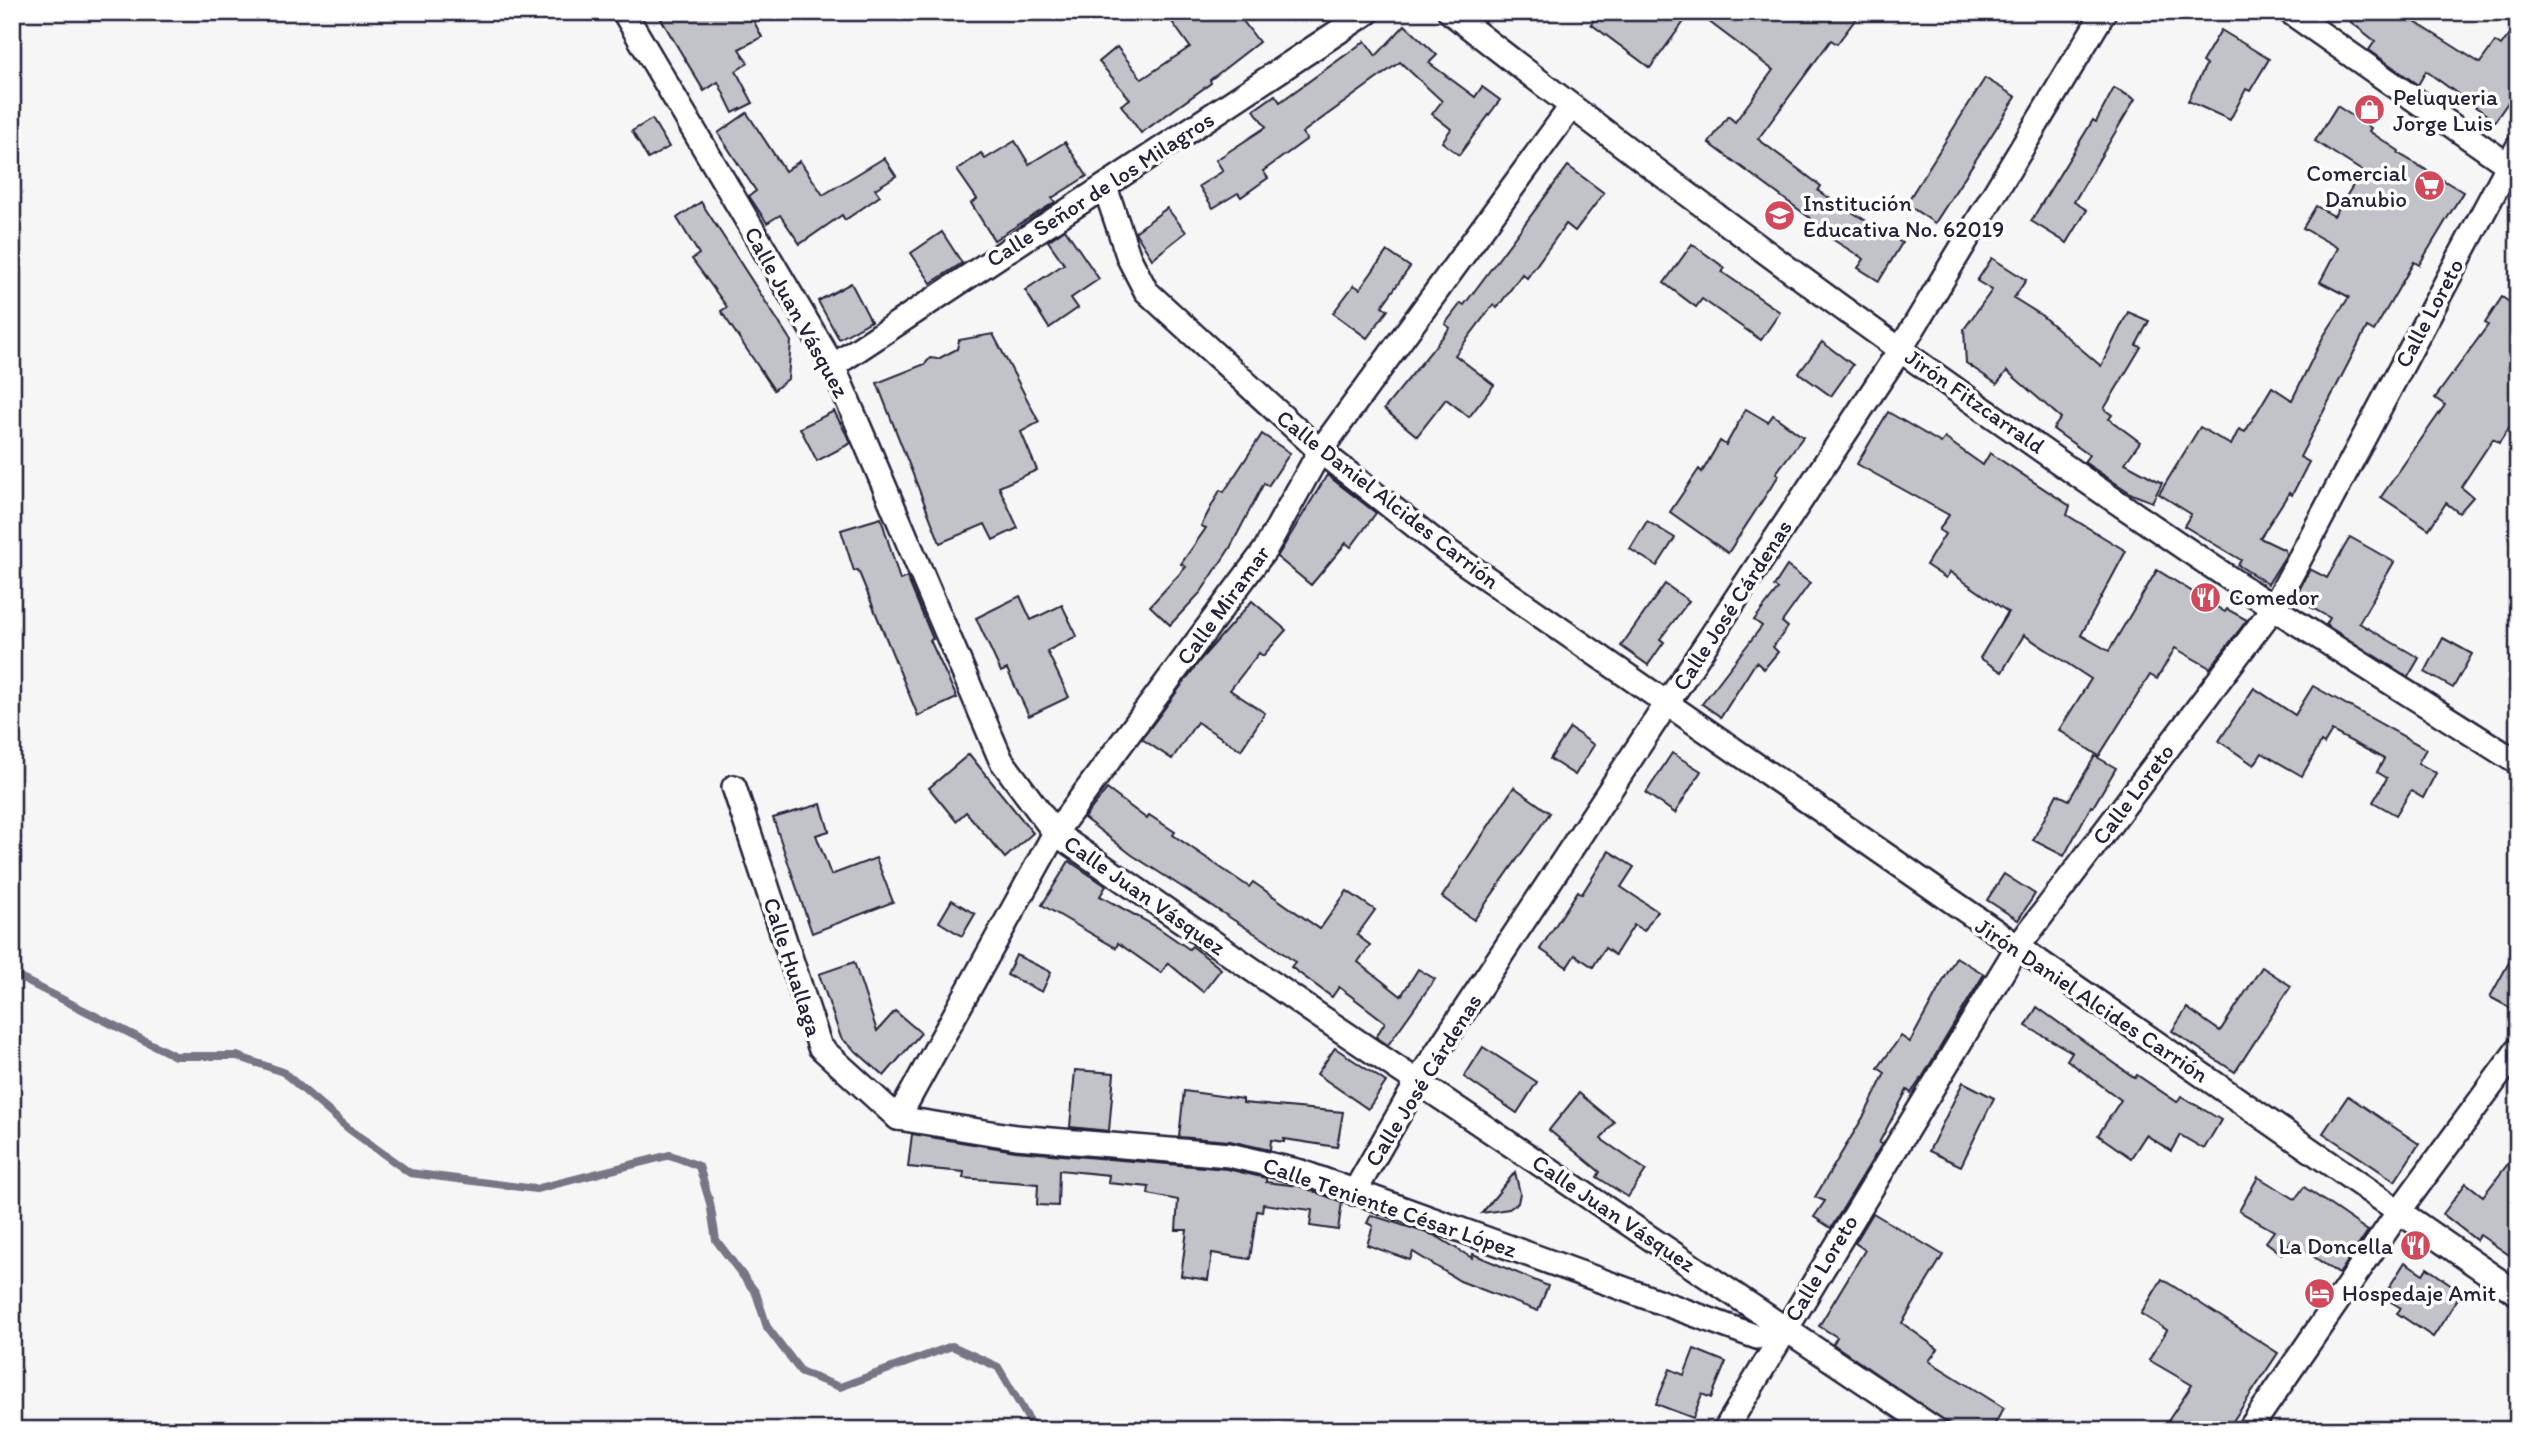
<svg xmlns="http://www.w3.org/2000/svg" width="2530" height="1442" viewBox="0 0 2530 1442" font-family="Itim,sans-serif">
	<rect width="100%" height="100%" fill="#f6f6f7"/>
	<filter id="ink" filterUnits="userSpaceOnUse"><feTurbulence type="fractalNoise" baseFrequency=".0143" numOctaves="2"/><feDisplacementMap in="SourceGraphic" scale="14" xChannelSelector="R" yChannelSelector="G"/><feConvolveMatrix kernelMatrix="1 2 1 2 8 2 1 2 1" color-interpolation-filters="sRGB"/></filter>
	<g filter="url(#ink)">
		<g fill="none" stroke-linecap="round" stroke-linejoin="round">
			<polyline stroke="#767685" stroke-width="8" points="12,974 175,1056 237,1056 283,1072 349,1129 410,1173 536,1189 670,1155 699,1166 710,1203 716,1240 756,1293 767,1327 802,1373 840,1387 952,1346 998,1367 1035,1430"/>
		</g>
		<g fill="#c2c2c9" stroke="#22223b" stroke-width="2">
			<polygon points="672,12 749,12 762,37 739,49 748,63 736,71 753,103 733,113 718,82 704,91 661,19"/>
			<polygon points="1165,12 1236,12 1259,42 1210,80 1211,83 1141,133 1121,105 1130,99 1099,62 1117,47 1142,79 1190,47"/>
			<polygon points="1600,12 1691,12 1650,68 1591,24"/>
			<polygon points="1696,12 1861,12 1837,44 1831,40 1758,139 1821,186 1818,191 1902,243 1879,281 1858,268 1864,259 1827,236 1829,232 1709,143 1728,116 1735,122 1773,70"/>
			<polygon points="2338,12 2399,12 2480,63 2495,42 2501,46 2518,22 2518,88 2495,121 2426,71 2418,85 2369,50 2375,41"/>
			<polygon points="1405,25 1437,55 1429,63 1475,97 1482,87 1500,100 1459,155 1442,142 1451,129 1432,114 1442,101 1400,62 1302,133 1307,139 1263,171 1268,178 1241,197 1238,193 1213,208 1199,186 1223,171 1216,160 1266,127 1254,110 1275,95 1280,102 1365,41 1376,56"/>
			<polygon points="2221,30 2269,59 2250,91 2246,89 2230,120 2188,101 2206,65 2202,62"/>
			<polygon points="1985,78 2016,97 1935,223 1906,204"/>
			<polygon points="2114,88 2135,99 2074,202 2087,210 2067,243 2031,221 2093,120 2096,122"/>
			<polygon points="2337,106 2371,128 2369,131 2399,151 2398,153 2463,192 2419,265 2414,262 2374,331 2367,327 2300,457 2309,462 2292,495 2289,493 2260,538 2285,550 2286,555 2268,584 2238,565 2241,560 2184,526 2191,514 2159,494 2200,427 2231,445 2239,429 2245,432 2272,387 2292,400 2323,337 2349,297 2320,282 2338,248 2303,228 2316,206 2334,216 2362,171 2315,141"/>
			<polygon points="747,113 785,171 800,161 823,195 884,158 896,176 875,189 880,196 845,220 842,215 800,244 780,215 767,223 749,196 756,191 718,133"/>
			<polygon points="652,119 669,147 648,159 632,131"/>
			<polygon points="1015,141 1029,164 1065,142 1087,176 1052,198 1055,202 994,240 971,203 977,199 957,170 981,153 985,159"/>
			<polygon points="1568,166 1604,193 1575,231 1566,224 1527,278 1522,274 1497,308 1493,305 1455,355 1494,385 1469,417 1446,399 1417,436 1384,409 1450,328 1445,324 1461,303 1464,305"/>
			<polygon points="701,202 791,341 788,379 774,390 721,311 727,307 692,259 699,254 677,218"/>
			<polygon points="1167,208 1186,232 1152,259 1135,232"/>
			<polygon points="1065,229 1099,279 1071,298 1078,308 1049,328 1025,290 1064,264 1048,241"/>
			<polygon points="942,232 962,263 931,283 911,253"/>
			<polygon points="1692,244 1725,268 1722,272 1780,312 1761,340 1702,299 1696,307 1664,283"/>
			<polygon points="1387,251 1410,267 1382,306 1388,310 1367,338 1333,313 1354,285 1360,289"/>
			<polygon points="1992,258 2026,280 2014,298 2041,315 2101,366 2128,312 2149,321 2136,345 2141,347 2104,409 2112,415 2109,419 2140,442 2125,463 2162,483 2152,502 2132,494 2084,462 2089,455 2053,429 2061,418 2007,371 1997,384 1966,363 1964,329 1992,290 1977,281"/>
			<polygon points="851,283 871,321 839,339 818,301"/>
			<polygon points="2502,297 2518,308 2518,414 2499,443 2493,439 2461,487 2473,497 2459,513 2446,503 2429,529 2381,497 2445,405 2435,398 2488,325 2485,323"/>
			<polygon points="993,334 1039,422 1021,432 1037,470 999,487 1018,528 993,540 985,524 940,543 877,383 925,364 930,358 938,359 957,349 959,340"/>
			<polygon points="1822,342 1853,365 1831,396 1799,373"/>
			<polygon points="1746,409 1768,422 1773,415 1803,437 1776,473 1779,475 1728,553 1670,512 1699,469 1702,472 1720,441 1726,445"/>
			<polygon points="834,411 851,443 817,461 800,428"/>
			<polygon points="1888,412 1941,443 1945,438 1983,465 1990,453 2070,506 2067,515 2126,551 2081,635 2109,651 2157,570 2225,612 2227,609 2247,620 2210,668 2175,648 2157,679 2150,675 2099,756 2059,730 2091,679 2024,635 2002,672 1980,658 2008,612 1950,572 1946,578 1926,565 1945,534 1939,530 1949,515 1857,464"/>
			<polygon points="1262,434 1290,453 1268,486 1264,483 1230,548 1201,592 1170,625 1150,606 1186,567 1181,564 1206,528 1201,526 1220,490 1224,492"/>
			<polygon points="1327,475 1376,513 1351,547 1346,543 1311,585 1277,557"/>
			<polygon points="881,518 900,580 907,577 933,639 930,640 957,698 918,716 858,570 854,571 841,530"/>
			<polygon points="1647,521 1675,538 1657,566 1630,549"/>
			<polygon points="2350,537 2394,562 2359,623 2419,658 2408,677 2326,625 2330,618 2295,598 2310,569 2327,578"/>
			<polygon points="1787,566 1810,583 1782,622 1788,627 1773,647 1778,652 1764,669 1756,662 1721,717 1702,704 1762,626 1754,620 1778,589 1774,586"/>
			<polygon points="1665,584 1689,601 1660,639 1664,642 1648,665 1621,646"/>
			<polygon points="1020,596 1031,620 1062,605 1077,636 1047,651 1069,697 1029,716 1007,669 1001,672 976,618"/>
			<polygon points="1252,601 1286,630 1263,656 1259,653 1230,690 1265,713 1241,750 1197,722 1172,759 1142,739 1201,659"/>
			<polygon points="2443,638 2472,654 2453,688 2425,672"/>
			<polygon points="2313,686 2426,749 2418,763 2436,773 2423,798 2411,791 2396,815 2373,802 2387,778 2377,772 2384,759 2332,731 2324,744 2321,742 2302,776 2262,753 2254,765 2219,741 2254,688 2295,715"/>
			<polygon points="1570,728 1594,745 1575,775 1550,759"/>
			<polygon points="1672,753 1701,771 1675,813 1646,793"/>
			<polygon points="969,754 1033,833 1005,858 966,812 956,821 929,788"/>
			<polygon points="2095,756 2116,768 2093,807 2091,806 2064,856 2033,840 2057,794 2069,800"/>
			<polygon points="1514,787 1550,813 1474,920 1442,897"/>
			<polygon points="1107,789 1147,819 1149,815 1175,832 1173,835 1249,887 1253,882 1320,929 1347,891 1375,910 1357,935 1370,945 1358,962 1401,996 1418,969 1435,979 1388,1045 1376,1037 1385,1022 1339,987 1332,997 1291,967 1295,962 1265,940 1132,855 1084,818"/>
			<polygon points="821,804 829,831 816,835 831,875 876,858 893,902 812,933 773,818"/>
			<polygon points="1609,851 1634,867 1621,887 1657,911 1644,931 1634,925 1615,955 1605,948 1593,967 1575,955 1567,967 1540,949 1578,891 1582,894"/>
			<polygon points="1069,861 1106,886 1100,896 1157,927 1189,949 1192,946 1221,969 1203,992 1168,963 1161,973 1118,943 1116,948 1042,905"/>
			<polygon points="2004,874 2035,894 2018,920 1987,900"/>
			<polygon points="952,900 975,914 962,936 939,922"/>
			<polygon points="2518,946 2518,1012 2490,997"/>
			<polygon points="1016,955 1051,972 1042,992 1007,975"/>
			<polygon points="1956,957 1984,974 1923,1076 1911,1093 1907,1090 1879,1143 1882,1144 1831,1228 1814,1217 1825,1201 1815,1197 1865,1114 1885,1073 1878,1068 1901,1036 1910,1042"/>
			<polygon points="854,962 877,1031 895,1011 921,1033 884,1076 841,1038 819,974"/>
			<polygon points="2262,967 2291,986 2235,1072 2172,1031 2187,1008 2220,1031"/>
			<polygon points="2037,1007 2135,1078 2137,1075 2177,1102 2181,1096 2221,1120 2204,1149 2180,1135 2171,1151 2146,1135 2131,1158 2098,1135 2121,1100 2067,1060 2072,1052 2026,1026"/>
			<polygon points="1483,1047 1537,1082 1517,1113 1464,1077"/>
			<polygon points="1335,1048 1386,1082 1368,1109 1317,1074"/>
			<polygon points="1075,1070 1114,1073 1109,1131 1070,1127"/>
			<polygon points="1963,1082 1994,1098 1961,1166 1929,1151"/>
			<polygon points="1184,1091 1243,1099 1243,1103 1343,1112 1337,1147 1284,1139 1284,1142 1271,1140 1270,1150 1230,1141 1179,1137"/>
			<polygon points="1579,1093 1614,1122 1601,1139 1646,1170 1628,1197 1597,1177 1600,1172 1549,1130"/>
			<polygon points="2348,1096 2419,1144 2395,1181 2323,1133"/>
			<polygon points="912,1134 1015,1151 1227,1169 1266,1178 1266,1182 1299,1186 1342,1202 1338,1230 1310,1226 1312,1210 1263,1204 1262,1212 1257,1211 1250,1259 1212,1253 1208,1280 1181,1276 1187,1230 1176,1230 1178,1200 1148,1194 1149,1187 1108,1183 1109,1175 1059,1170 1058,1206 1037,1205 1038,1184 963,1178 964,1172 908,1167"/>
			<polygon points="2518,1151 2518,1261 2480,1235 2476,1240 2443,1214 2466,1183 2483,1196"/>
			<polygon points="1515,1172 1520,1193 1518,1203 1509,1209 1482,1213"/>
			<polygon points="2258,1177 2295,1199 2304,1187 2368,1231 2339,1274 2291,1241 2282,1254 2266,1242 2274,1231 2239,1211"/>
			<polygon points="1873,1213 1943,1255 1902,1323 1938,1349 1929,1361 2004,1408 1991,1430 1958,1430 1833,1344 1837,1337 1819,1326 1865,1250 1855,1243"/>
			<polygon points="1371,1215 1436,1236 1472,1258 1473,1254 1548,1286 1538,1311 1460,1281 1413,1252 1410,1260 1367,1245 1373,1226 1367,1223"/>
			<polygon points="2405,1262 2423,1274 2427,1268 2462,1292 2433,1337 2397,1313 2401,1308 2383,1297"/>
			<polygon points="2162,1279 2278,1353 2227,1430 2162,1430 2192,1385 2149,1360 2167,1330 2141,1314"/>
			<polygon points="1694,1349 1726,1362 1711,1398 1702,1394 1693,1418 1656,1404 1670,1369 1684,1375"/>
		</g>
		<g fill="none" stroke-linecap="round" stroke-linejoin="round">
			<defs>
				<g id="minor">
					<polyline points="624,12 833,366 1001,760 1055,833 1318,1015 1936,1430"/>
					<path d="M1450 12C1717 221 1992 421 2274 608 2355 661 2437 711 2518 763"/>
					<polyline points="2290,12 2518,172"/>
					<polyline points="1105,187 1129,258 1146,291 1320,451 1446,550 2518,1294"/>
					<polyline points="833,366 1368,12"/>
					<polyline points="734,787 820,1047 898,1118"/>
					<polyline points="898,1118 1055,833 1265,550 1320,451 1571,107"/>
					<polyline points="898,1118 1016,1137 1229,1155 1301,1172 1757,1337 1785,1327"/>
					<polyline points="1354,1193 1418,1081 1900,350 2104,12"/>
					<polyline points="1725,1430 2017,948 2274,607 2518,147"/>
					<polyline points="2249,1430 2400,1210 2518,1049"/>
				</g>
			</defs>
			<use href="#minor" stroke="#22223b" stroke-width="28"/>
			<use href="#minor" stroke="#fff" stroke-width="23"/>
		</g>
	</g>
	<defs>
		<symbol id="shop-disc" viewBox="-11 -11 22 22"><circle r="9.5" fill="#d1495b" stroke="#fff"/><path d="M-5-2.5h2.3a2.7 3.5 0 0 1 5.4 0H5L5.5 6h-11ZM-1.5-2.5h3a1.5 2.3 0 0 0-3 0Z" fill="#fff"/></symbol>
		<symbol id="supermarket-disc" viewBox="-11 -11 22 22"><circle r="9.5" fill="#d1495b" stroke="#fff"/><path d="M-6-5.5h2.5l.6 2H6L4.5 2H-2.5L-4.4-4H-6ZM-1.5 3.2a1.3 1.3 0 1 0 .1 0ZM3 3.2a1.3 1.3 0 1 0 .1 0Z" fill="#fff"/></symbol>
		<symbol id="school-disc" viewBox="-11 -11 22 22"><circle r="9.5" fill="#d1495b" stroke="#fff"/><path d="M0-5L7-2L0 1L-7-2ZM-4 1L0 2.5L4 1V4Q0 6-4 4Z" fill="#fff"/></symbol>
		<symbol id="restaurant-disc" viewBox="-11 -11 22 22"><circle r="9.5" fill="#d1495b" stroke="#fff"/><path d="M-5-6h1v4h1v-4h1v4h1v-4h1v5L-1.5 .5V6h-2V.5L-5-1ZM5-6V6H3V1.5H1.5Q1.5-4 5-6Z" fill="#fff"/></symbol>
		<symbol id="hotel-disc" viewBox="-11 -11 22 22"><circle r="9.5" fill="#d1495b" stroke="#fff"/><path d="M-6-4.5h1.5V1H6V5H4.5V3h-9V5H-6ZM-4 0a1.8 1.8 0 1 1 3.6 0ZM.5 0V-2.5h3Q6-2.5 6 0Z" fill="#fff"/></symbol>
	</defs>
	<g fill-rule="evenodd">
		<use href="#shop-disc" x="2352" y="92" width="35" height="35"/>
		<use href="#supermarket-disc" x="2412" y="168" width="35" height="35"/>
		<use href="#school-disc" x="1762" y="198" width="35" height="35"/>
		<use href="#restaurant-disc" x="2188" y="580" width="35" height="35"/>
		<use href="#restaurant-disc" x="2398" y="1228" width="35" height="35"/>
		<use href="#hotel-disc" x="2302" y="1276" width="35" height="35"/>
	</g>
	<g text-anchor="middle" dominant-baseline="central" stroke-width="7" stroke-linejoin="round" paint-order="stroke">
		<g font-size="23" fill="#22223b" stroke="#fff" text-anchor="start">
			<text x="2393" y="97">Peluqueria<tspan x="2393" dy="26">Jorge Luis</tspan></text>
			<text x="2407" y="173" text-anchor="end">Comercial<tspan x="2407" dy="26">Danubio</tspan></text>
			<text x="1803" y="203">Institución<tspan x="1803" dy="26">Educativa No. 62019</tspan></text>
			<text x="2229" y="597">Comedor</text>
			<text x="2393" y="1246" text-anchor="end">La Doncella</text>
			<text x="2342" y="1293">Hospedaje Amit</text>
		</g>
		<g font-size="23" fill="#22223b" stroke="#fff">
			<text transform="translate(1100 189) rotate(-33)">Calle Señor de los Milagros</text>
			<text transform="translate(797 312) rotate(61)">Calle Juan Vásquez</text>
			<text transform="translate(2429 313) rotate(-62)">Calle Loreto</text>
			<text transform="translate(1975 401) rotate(35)">Jirón Fitzcarrald</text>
			<text transform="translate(1388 499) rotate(38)">Calle Daniel Alcides Carrión</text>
			<text transform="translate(1223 605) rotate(-54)">Calle Miramar</text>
			<text transform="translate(1732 605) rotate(-57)">Calle José Cárdenas</text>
			<text transform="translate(2133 794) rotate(-53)">Calle Loreto</text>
			<text transform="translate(1145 895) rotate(35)">Calle Juan Vásquez</text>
			<text transform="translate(793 967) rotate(72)">Calle Huallaga</text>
			<text transform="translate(2092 1000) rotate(34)">Jirón Daniel Alcides Carrión</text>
			<text transform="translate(1423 1080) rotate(-58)">Calle José Cárdenas</text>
			<text transform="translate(1390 1207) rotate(19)">Calle Teniente César López</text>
			<text transform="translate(1614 1213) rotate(34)">Calle Juan Vásquez</text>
			<text transform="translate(1821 1268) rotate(-59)">Calle Loreto</text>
		</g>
	</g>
	<rect width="2530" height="1442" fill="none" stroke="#fff" stroke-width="42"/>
	<rect x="21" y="21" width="2488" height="1400" fill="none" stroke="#22223b" stroke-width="2.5" filter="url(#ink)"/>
</svg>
